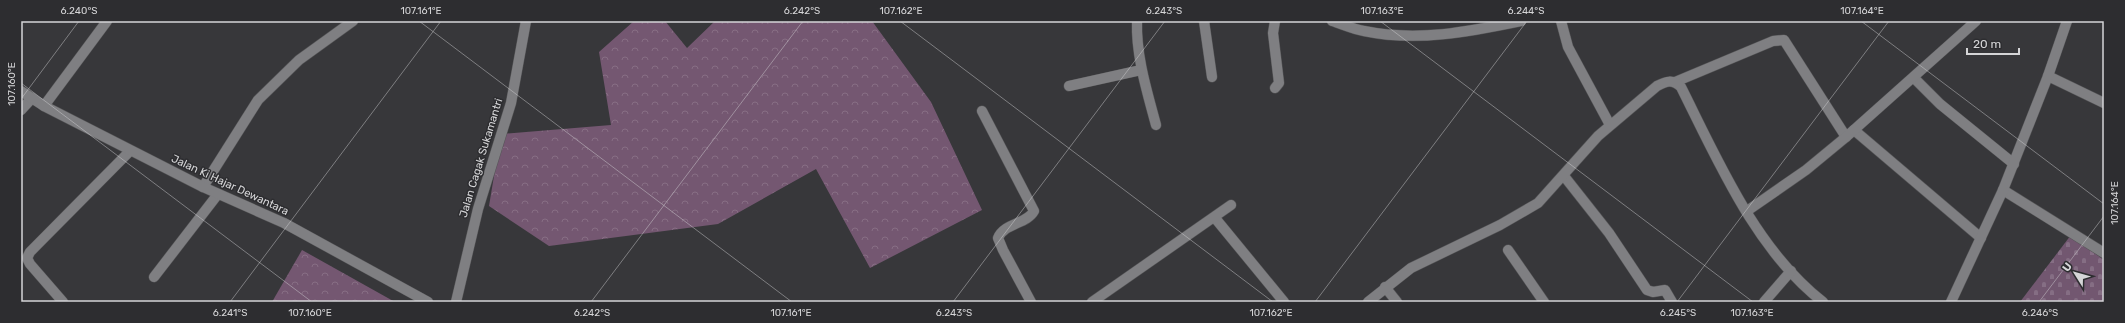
<svg xmlns="http://www.w3.org/2000/svg" width="2125" height="323" viewBox="0 0 2125 323" font-family="Rubik,sans-serif">
	<defs>
		<pattern id="forest-crowns" width="20" height="18" patternUnits="userSpaceOnUse"><rect width="20" height="18" fill="#745771"/><path d="M2 6a3 3 0 1 1 6 0M12 15a3 3 0 1 1 6 0" fill="none" stroke="#876e84"/></pattern>
		<pattern id="cemetery-stones" width="16" height="16" patternUnits="userSpaceOnUse"><rect width="16" height="16" fill="#725770"/><path d="M2 7V4a2 2 0 0 1 4 0v3zM10 15v-3a2 2 0 0 1 4 0v3z" fill="#856e84"/></pattern>
	</defs>
	<rect width="100%" height="100%" fill="#37373a"/>
	<g fill="url(#forest-crowns)">
		<polygon points="634,21 665,21 687,48 715,21 872,21 931,102 982,210 870,268 816,169 718,224 549,246 489,206 501,134 611,125 599,52"/>
		<polygon points="302,250 395,302 272,302"/>
	</g>
	<polygon fill="url(#cemetery-stones)" points="2071,235 2104,260 2104,302 2020,302"/>
	<g fill="none" stroke-linecap="round" stroke-linejoin="round">
		<defs>
			<g id="street">
				<path d="M1137 21C1136 57 1147 91 1156 125"/>
				<polyline points="1204,21 1212,77"/>
				<path d="M1332 21C1342 24 1353 29 1364 31 1417 42 1468 32 1521 21"/>
				<polyline points="1561,21 1568,47 1610,125"/>
				<polyline points="2048,76 2104,103"/>
				<polyline points="1914,78 1940,104 2014,164"/>
				<polyline points="1675,82 1773,41 1784,40 1846,137"/>
				<polyline points="1069,86 1141,70"/>
				<polyline points="1275,88 1279,83 1273,33 1275,21"/>
				<polyline points="44,106 107,21"/>
				<polyline points="21,110 32,98"/>
				<path d="M982 111 1034 211C1027 224 1004 223 998 238L1003 250 1031 302"/>
				<polyline points="1854,130 1981,238"/>
				<polyline points="1564,176 1609,233 1647,290 1653,292 1665,290 1672,302"/>
				<polyline points="203,187 258,100 299,60 353,21"/>
				<polyline points="2003,190 2104,253"/>
				<polyline points="1747,211 1806,170 1846,137 1976,21"/>
				<polyline points="1215,218 1284,302"/>
				<polyline points="1508,250 1544,302"/>
				<polyline points="154,277 218,194"/>
				<polyline points="1385,287 1397,302"/>
				<polyline points="63,302 30,264 27,258 30,252 130,151"/>
				<polyline points="1092,302 1231,205"/>
				<path d="M1368 302 1411 268 1500 225 1538 203 1598 136 1657 86C1667 81 1672 79 1681 87 1718 161 1756 250 1823 302"/>
				<polyline points="1764,302 1791,271"/>
				<polyline points="1951,302 2003,190 2048,76 2067,21"/>
			</g>
			<g id="secondary">
				<polyline points="21,91 44,106 203,187 284,223 428,302"/>
				<polyline points="456,302 478,209 511,103 526,21"/>
			</g>
		</defs>
		<use href="#street" stroke="#565658" stroke-width="11"/>
		<use href="#secondary" stroke="#565658" stroke-width="11"/>
		<use href="#street" stroke="#7f7f82" stroke-width="10"/>
		<use href="#secondary" stroke="#7f7f82" stroke-width="10"/>
	</g>
	<path fill="none" stroke="#d5d5d7" stroke-width="1" stroke-opacity="0.45" d="M419 21 792 302M900 21 1273 302M1380 21 1753 302M1861 21 2104 204M21 83 312 302M21 99 79 21M230 302 441 21M591 302 803 21M953 302 1165 21M1315 302 1527 21M1677 302 1889 21M2039 302 2104 216"/>
	<g text-anchor="middle" dominant-baseline="central" stroke-width="3" stroke-linejoin="round" paint-order="stroke">
		<g font-size="11" fill="#d5d5d7" stroke="#2d2d30">
			<text transform="translate(481 158) rotate(-73)">Jalan Cagak Sukamantri</text>
			<text transform="translate(230 185) rotate(25)">Jalan Ki Hajar Dewantara</text>
		</g>
	</g>
	<rect width="2125" height="323" fill="none" stroke="#2d2d30" stroke-width="44"/>
	<g transform="translate(2075 273) rotate(307)" stroke="#2d2d30" stroke-width="3" paint-order="stroke">
	<path d="M0-3L7 15L0 10L-7 15Z" fill="#d5d5d7"/>
	<text y="-6" font-size="11" font-weight="bold" text-anchor="middle" fill="#d5d5d7">U</text>
	</g>
	<path d="M1967 48v6h52v-6" fill="none" stroke="#d5d5d7" stroke-width="2"/>
	<text x="1973" y="48" font-size="12" fill="#d5d5d7" stroke="#2d2d30" stroke-width="3" paint-order="stroke">20 m</text>
	<rect x="22" y="22" width="2081" height="279" fill="none" stroke="#d5d5d7" stroke-width="1.5"/>
	<g font-size="10" text-anchor="middle" fill="#d5d5d7">
		<text x="79" y="14">6.240°S</text>
		<text x="421" y="14">107.161°E</text>
		<text x="802" y="14">6.242°S</text>
		<text x="901" y="14">107.162°E</text>
		<text x="1164" y="14">6.243°S</text>
		<text x="1382" y="14">107.163°E</text>
		<text x="1526" y="14">6.244°S</text>
		<text x="1862" y="14">107.164°E</text>
		<text transform="translate(11 84) rotate(-90)" y="4">107.160°E</text>
		<text transform="translate(2114 203) rotate(-90)" y="4">107.164°E</text>
		<text x="230" y="316">6.241°S</text>
		<text x="310" y="316">107.160°E</text>
		<text x="592" y="316">6.242°S</text>
		<text x="791" y="316">107.161°E</text>
		<text x="954" y="316">6.243°S</text>
		<text x="1271" y="316">107.162°E</text>
		<text x="1678" y="316">6.245°S</text>
		<text x="1752" y="316">107.163°E</text>
		<text x="2040" y="316">6.246°S</text>
	</g>
</svg>
